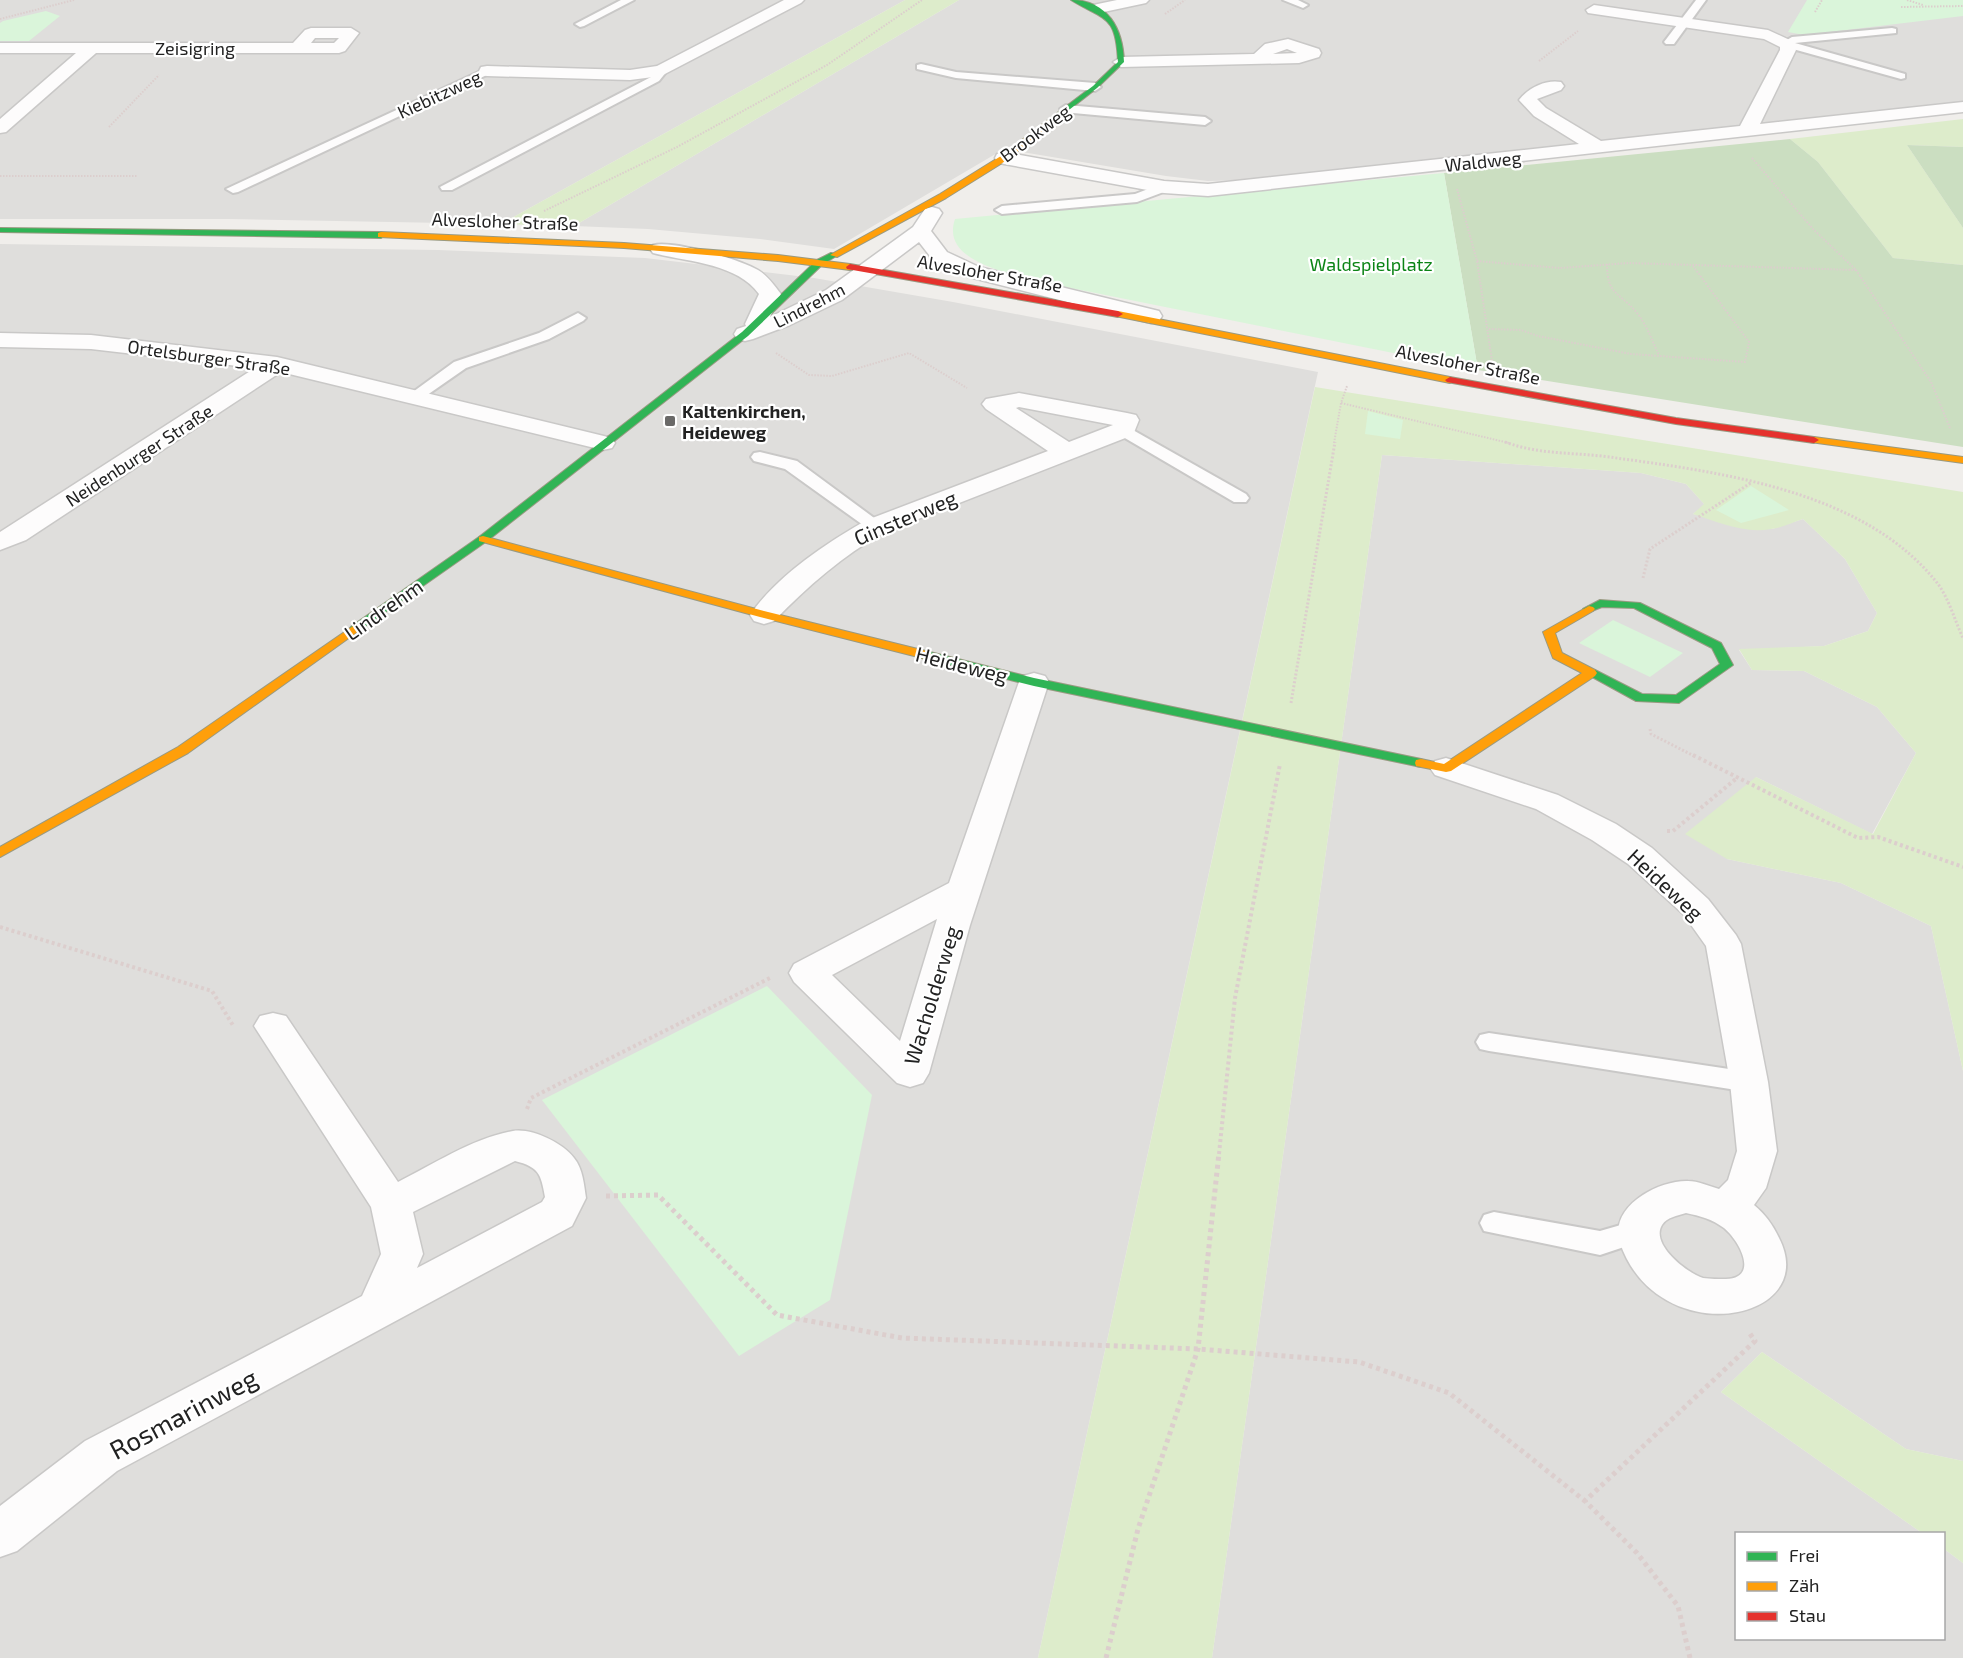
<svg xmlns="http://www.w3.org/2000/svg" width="1963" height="1658" viewBox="0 0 1963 1658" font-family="'Exo 2',sans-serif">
	<rect width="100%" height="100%" fill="#f0eeeb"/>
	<g fill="#dfdedc">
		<polygon points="0,0 905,0 501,224 229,219 0,219"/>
		<polygon points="959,0 1963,0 1963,102 1250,180 1208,181 1166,176 1004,149 834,249 760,239 648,229 574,226"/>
		<polygon points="0,244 438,250 645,258 814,278 953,302 1318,372 1038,1658 0,1658"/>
		<polygon points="1382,455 1641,473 1686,484 1705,505 1693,514 1772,529 1803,519 1845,559 1877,613 1868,631 1824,646 1739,650 1752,670 1804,671 1877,707 1916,753 1872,834 1756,777 1727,859 1841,883 1931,926 1963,1071 1963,1461 1906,1449 1762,1352 1721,1392 1922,1533 1736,1534 1736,1638 1944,1638 1944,1549 1963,1563 1963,1658 1212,1658"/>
	</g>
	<g fill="#ddeccb">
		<polygon points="905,0 959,0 574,226 501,224"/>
		<polygon points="1963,119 1963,147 1907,145 1963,228 1963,265 1893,258 1818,162 1790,139"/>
		<path d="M1315 387 1963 492V1071L1931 926 1841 883 1727 859 1685 834 1756 777 1873 834 1916 753 1877 707 1804 671 1752 670 1739 649 1824 646 1868 631 1877 613 1845 559 1803 519C1793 522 1782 528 1771 529 1745 534 1717 522 1693 514L1704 504 1686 484 1641 473 1382 455 1212 1658H1038Z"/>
		<polygon points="1762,1352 1906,1449 1963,1461 1963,1563 1944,1549 1944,1534 1922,1533 1721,1392"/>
	</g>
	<g fill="#cbdec1">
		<polygon points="1790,139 1818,162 1893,258 1963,265 1963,447 1478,370 1444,173"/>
		<polygon points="1907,145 1963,147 1963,228"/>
	</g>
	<g fill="#daf5da">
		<polygon points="1807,0 1963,0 1963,16 1804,35 1788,32"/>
		<polygon points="46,11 60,16 29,41 0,41 0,23 3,21"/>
		<path d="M1444 173 1478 370 1021 278C994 268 942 257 955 219Z"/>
		<polygon points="1368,411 1403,420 1400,439 1365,434"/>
		<polygon points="1751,486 1789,510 1741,523 1716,510"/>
		<polygon points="1613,620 1683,653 1650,677 1579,643"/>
		<polygon points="767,986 872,1095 830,1300 739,1356 542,1100"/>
	</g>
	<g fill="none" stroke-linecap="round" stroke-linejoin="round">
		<defs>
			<g id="lane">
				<polygon points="621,0 634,0 584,26 580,27 575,24"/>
				<polygon points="1283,0 1298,0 1308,5 1303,8"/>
				<polygon points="1696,0 1706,0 1674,44 1666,44 1664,42"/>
				<polygon points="1892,28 1896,29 1896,33 1795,43 1905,74 1905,78 1901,79 1782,46 1780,44 1792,37"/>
				<polygon points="921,64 956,72 1095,83 1101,87 1095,91 956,78 917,69 917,65"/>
				<polygon points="487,68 493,71 491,73 238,192 233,193 226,189"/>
				<polygon points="661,68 667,71 659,81 452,190 442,190 440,187 651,77 657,69"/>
				<polygon points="1066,105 1205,117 1211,121 1205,125 1062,112 1060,109"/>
				<polygon points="1164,183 1169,184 1171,187 1169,190 1137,202 1002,214 995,210 1002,206 1135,194"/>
				<polygon points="578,313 586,318 583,321 549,339 466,368 420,400 414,402 406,397 454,362 539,333"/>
				<polygon points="1124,425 1246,494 1249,498 1246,502 1234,502 1118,434 1116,430 1118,426"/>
				<polygon points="760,452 797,461 885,526 882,530 870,530 785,469 754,461 751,457 754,453"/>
				<polygon points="1489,1033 1749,1072 1758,1075 1762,1082 1758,1089 1749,1092 1489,1051 1480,1049 1476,1042 1480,1035"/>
				<polygon points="1494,1212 1600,1231 1638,1220 1648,1223 1652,1231 1648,1239 1600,1255 1484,1231 1480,1223 1484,1215"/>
			</g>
			<g id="street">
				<polygon points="784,0 804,0 801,3 661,76 630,80 487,76 481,75 479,71 481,67 487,66 630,70 657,66"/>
				<polygon points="1117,0 1149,0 1146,3 1099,13 1091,8 1093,5"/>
				<path d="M1594 5 1768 30 1794 42 1796 50 1760 124 1963 102V112L1208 196 1164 193 1004 164 997 162 995 158 997 154 1004 152 1164 181 1208 184 1579 144 1534 116 1519 100C1528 88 1546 79 1561 82L1564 86 1561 90 1537 99 1546 108 1601 141 1740 126 1780 50V47L1764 39 1588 13 1586 10Z"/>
				<path d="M311 28H351L359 33 345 51 339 53H96L6 132 0 133V119L76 53H0V43H293L305 30ZM315 38H339L334 43H311Z"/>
				<path d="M1288 39 1319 49 1321 53 1319 57 1299 63 1121 67 1113 62 1121 57 1254 54 1265 44ZM1287 49 1297 53 1273 54Z"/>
				<path d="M932 207 939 209 942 213 931 231 947 252 979 267 1159 311 1162 316 1159 321 1151 323 965 276 933 260 919 242 842 300 790 325 753 339 745 341 737 339 734 334 737 329 746 326 745 324 759 294C737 263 687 262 653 253L650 249 653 245C673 240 739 259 758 270 768 276 774 285 781 294L770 317 826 290 913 227 925 209Z"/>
				<polygon points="0,333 91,335 277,357 612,438 615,443 612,448 603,450 281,372 26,540 0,550 0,532 255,368 91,349 0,347"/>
				<path d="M1019 393 1127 413 1136 415 1139 420 1133 435 885 532C842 556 808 586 774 621L764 624 754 621 750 615C777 576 826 543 867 520L1048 451 986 409 982 404 986 399ZM1019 407 1113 425 1069 442 1016 408Z"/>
				<path d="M1034 673 1045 676 1049 682 970 925 929 1073 923 1083 910 1087 897 1083 794 982 789 973 794 964 949 883 1019 682 1023 676ZM937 919 900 1041 832 975Z"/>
				<path d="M1446 758 1558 795 1616 824 1652 848 1708 899 1736 935 1741 944 1768 1082 1777 1151 1766 1188 1754 1205C1765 1214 1773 1225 1779 1238 1822 1322 1658 1353 1620 1243 1608 1207 1658 1180 1688 1181 1698 1181 1709 1186 1719 1189L1728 1180 1737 1151 1730 1082 1706 946 1684 915 1628 864 1592 840 1536 809 1435 775 1430 768 1435 761ZM1686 1213C1700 1216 1712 1219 1724 1228 1739 1240 1760 1278 1726 1279 1719 1279 1710 1279 1703 1278 1687 1273 1650 1244 1662 1225 1667 1217 1677 1216 1686 1213Z"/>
				<path d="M273 1013 286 1016 398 1182C434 1164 473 1138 513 1131 532 1128 563 1143 574 1158 583 1169 584 1185 586 1198L572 1226 117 1471 17 1551 0 1557V1506L85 1441 362 1296 381 1254 371 1207 254 1026 260 1016ZM515 1161C539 1167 541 1174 545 1197L542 1202 417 1268 423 1254 413 1212Z"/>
			</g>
			<g id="fast">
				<path d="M1071 0C1108 0 1123 29 1124 62L1097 88 1051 124 1047 122 1048 120 1093 86 1118 62C1116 14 1105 21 1071 0Z"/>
				<polygon points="0,228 381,232 385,235 381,238 0,232"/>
				<polygon points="831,253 838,255 823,264 748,336 487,541 360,630 352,630 350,628 352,626 479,537 742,332 817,260"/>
				<polygon points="1600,600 1640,603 1721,643 1733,665 1679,703 1636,701 1585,673 1587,670 1595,670 1642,694 1676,695 1720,664 1712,648 1634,608 1602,607 1589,612 1583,609"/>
				<polygon points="926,651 1034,678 1421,759 1427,763 1421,767 1034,686 922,658 920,655"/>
			</g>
			<g id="slow">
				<polygon points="1048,120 1055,122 1007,160 946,198 837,257 830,255 940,194 1001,156"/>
				<polygon points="381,232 624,243 778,255 850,264 854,267 850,270 778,261 624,248 378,237 378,233"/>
				<polygon points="1118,311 1450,377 1455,380 1450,383 1115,316 1113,314"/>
				<polygon points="1814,437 1963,457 1963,463 1810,442 1809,440"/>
				<polygon points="483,536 768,612 930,652 932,655 926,659 760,617 479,541 479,537"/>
				<polygon points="1589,606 1593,607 1595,609 1593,611 1555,633 1562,653 1595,670 1597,673 1595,676 1451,771 1446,772 1416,766 1415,763 1416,760 1421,759 1444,764 1582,673 1553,658 1543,632"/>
				<polygon points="356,624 360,626 362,628 360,630 188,753 0,857 0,847 178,747"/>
			</g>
			<g id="jam">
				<polygon points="850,264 1118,311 1123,314 1118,317 847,269 846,267"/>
				<polygon points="1450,377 1676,418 1814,437 1819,440 1814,443 1676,424 1447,382 1445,380"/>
			</g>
		</defs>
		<use href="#lane" stroke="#c9c8c7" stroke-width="4"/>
		<use href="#street" stroke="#c9c8c7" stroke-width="3"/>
		<use href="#fast" stroke="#999a82" stroke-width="2"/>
		<use href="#slow" stroke="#999a82" stroke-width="2"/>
		<use href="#jam" stroke="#999a82" stroke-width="2"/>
		<g stroke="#dccecd" stroke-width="2" stroke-dasharray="1.5 1.5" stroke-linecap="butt">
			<polyline points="1907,0 1923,5"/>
			<polyline points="1901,7 1963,6"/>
			<polyline points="1815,12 1822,0"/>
			<polyline points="1165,14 1185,0"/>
			<polyline points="0,19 74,0"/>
			<polyline points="1539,61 1578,31"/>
			<polyline points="109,127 159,75"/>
			<polyline points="1752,158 1813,229 1856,270 1931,382 1950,428"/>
			<polyline points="0,176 137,176"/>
			<polyline points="1457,189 1477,261 1492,361"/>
			<polyline points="544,211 677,147 827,65 922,0"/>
			<polyline points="1477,261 1560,268 1629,263 1856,270"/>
			<path d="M1607 264C1607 296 1620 292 1637 313 1647 325 1652 341 1659 355"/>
			<polyline points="1489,329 1521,330 1538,336 1631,354 1745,362 1749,342 1693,266"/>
			<polyline points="776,353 809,375 832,376 909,353 967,388"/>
			<polyline points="1341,403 1509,443"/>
			<polyline points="1334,443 1341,403 1347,386"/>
		</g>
		<g stroke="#dccecd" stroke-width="3" stroke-dasharray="2 2" stroke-linecap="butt">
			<path d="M1505 442C1540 455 1573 452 1609 457 1719 472 1865 490 1938 584 1949 599 1955 621 1963 638"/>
			<polyline points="1643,578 1650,549 1752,482"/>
			<polyline points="1291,703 1335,442"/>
			<polyline points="1650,729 1651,734 1696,757"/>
		</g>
		<g stroke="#dccecd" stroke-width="4" stroke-dasharray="3 3" stroke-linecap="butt">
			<polyline points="1693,755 1858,838 1878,837 1963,867"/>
			<polyline points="1667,831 1673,831 1737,778"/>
			<polyline points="0,927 212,991 234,1027"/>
			<polyline points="527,1109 531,1098 770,978"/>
			<polyline points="1219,1154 1235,998 1280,764"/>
		</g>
		<g stroke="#dccecd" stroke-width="5" stroke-dasharray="4 4" stroke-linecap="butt">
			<polyline points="606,1196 658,1195 777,1315 902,1338 1198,1349 1359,1362 1449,1393 1585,1501"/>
			<polyline points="1106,1658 1138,1529 1198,1349 1219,1153"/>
			<polyline points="1690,1658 1678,1606 1637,1553 1585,1501 1755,1341 1748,1331"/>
		</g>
		<use href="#lane" fill="#fdfcfc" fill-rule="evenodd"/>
		<use href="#street" fill="#fdfcfc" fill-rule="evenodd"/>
		<use href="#fast" fill="#30b455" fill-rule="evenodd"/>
		<use href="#slow" fill="#ff9f0a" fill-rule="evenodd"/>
		<use href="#jam" fill="#e5322d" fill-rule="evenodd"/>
	</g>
	<rect fill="#6a6968" stroke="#fff" stroke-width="2" x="664" y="415" width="12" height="12" rx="3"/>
	<g text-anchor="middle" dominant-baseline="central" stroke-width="4.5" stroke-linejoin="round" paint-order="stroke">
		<g font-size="18" fill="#222" stroke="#fff">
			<text x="195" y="48">Zeisigring</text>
			<text transform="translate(439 94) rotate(-25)">Kiebitzweg</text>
			<text transform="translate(1035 133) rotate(-37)">Brookweg</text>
			<text transform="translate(1483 161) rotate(-6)">Waldweg</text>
			<text transform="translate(505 221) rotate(2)">Alvesloher Straße</text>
			<text transform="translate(990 273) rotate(10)">Alvesloher Straße</text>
			<text transform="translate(809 305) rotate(-27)">Lindrehm</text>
			<text transform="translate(209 357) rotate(8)">Ortelsburger Straße</text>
			<text transform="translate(1468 364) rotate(11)">Alvesloher Straße</text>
			<text transform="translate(139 455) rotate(-33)">Neidenburger Straße</text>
		</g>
		<g font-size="18" fill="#0c8416" stroke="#fff">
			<text x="1371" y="264">Waldspielplatz</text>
		</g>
		<g font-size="18" font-weight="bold" fill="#222" stroke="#fff" text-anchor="start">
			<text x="682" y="411">Kaltenkirchen,<tspan x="682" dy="21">Heideweg</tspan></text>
		</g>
		<g font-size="21" fill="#222" stroke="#fff">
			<text transform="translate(905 517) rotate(-23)">Ginsterweg</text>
			<text transform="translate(383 609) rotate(-35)">Lindrehm</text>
			<text transform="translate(962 664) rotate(14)">Heideweg</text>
			<text transform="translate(1666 884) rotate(43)">Heideweg</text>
			<text transform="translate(931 995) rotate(-73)">Wacholderweg</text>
		</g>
		<g font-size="26" fill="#222" stroke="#fff">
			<text transform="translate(183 1413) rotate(-28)">Rosmarinweg</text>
		</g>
	</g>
	<rect x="1735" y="1532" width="210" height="108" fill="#ffffff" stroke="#a7a7a7" stroke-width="1.5"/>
	<rect x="1747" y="1552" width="30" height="9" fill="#30b455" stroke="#a7a7a7" stroke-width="1.5"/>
	<text x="1789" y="1562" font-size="18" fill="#222222">Frei</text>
	<rect x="1747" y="1582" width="30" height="9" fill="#ff9f0a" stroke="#a7a7a7" stroke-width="1.5"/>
	<text x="1789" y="1592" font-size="18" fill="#222222">Zäh</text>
	<rect x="1747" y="1612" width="30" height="9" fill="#e5322d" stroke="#a7a7a7" stroke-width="1.5"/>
	<text x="1789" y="1622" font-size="18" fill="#222222">Stau</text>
</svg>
